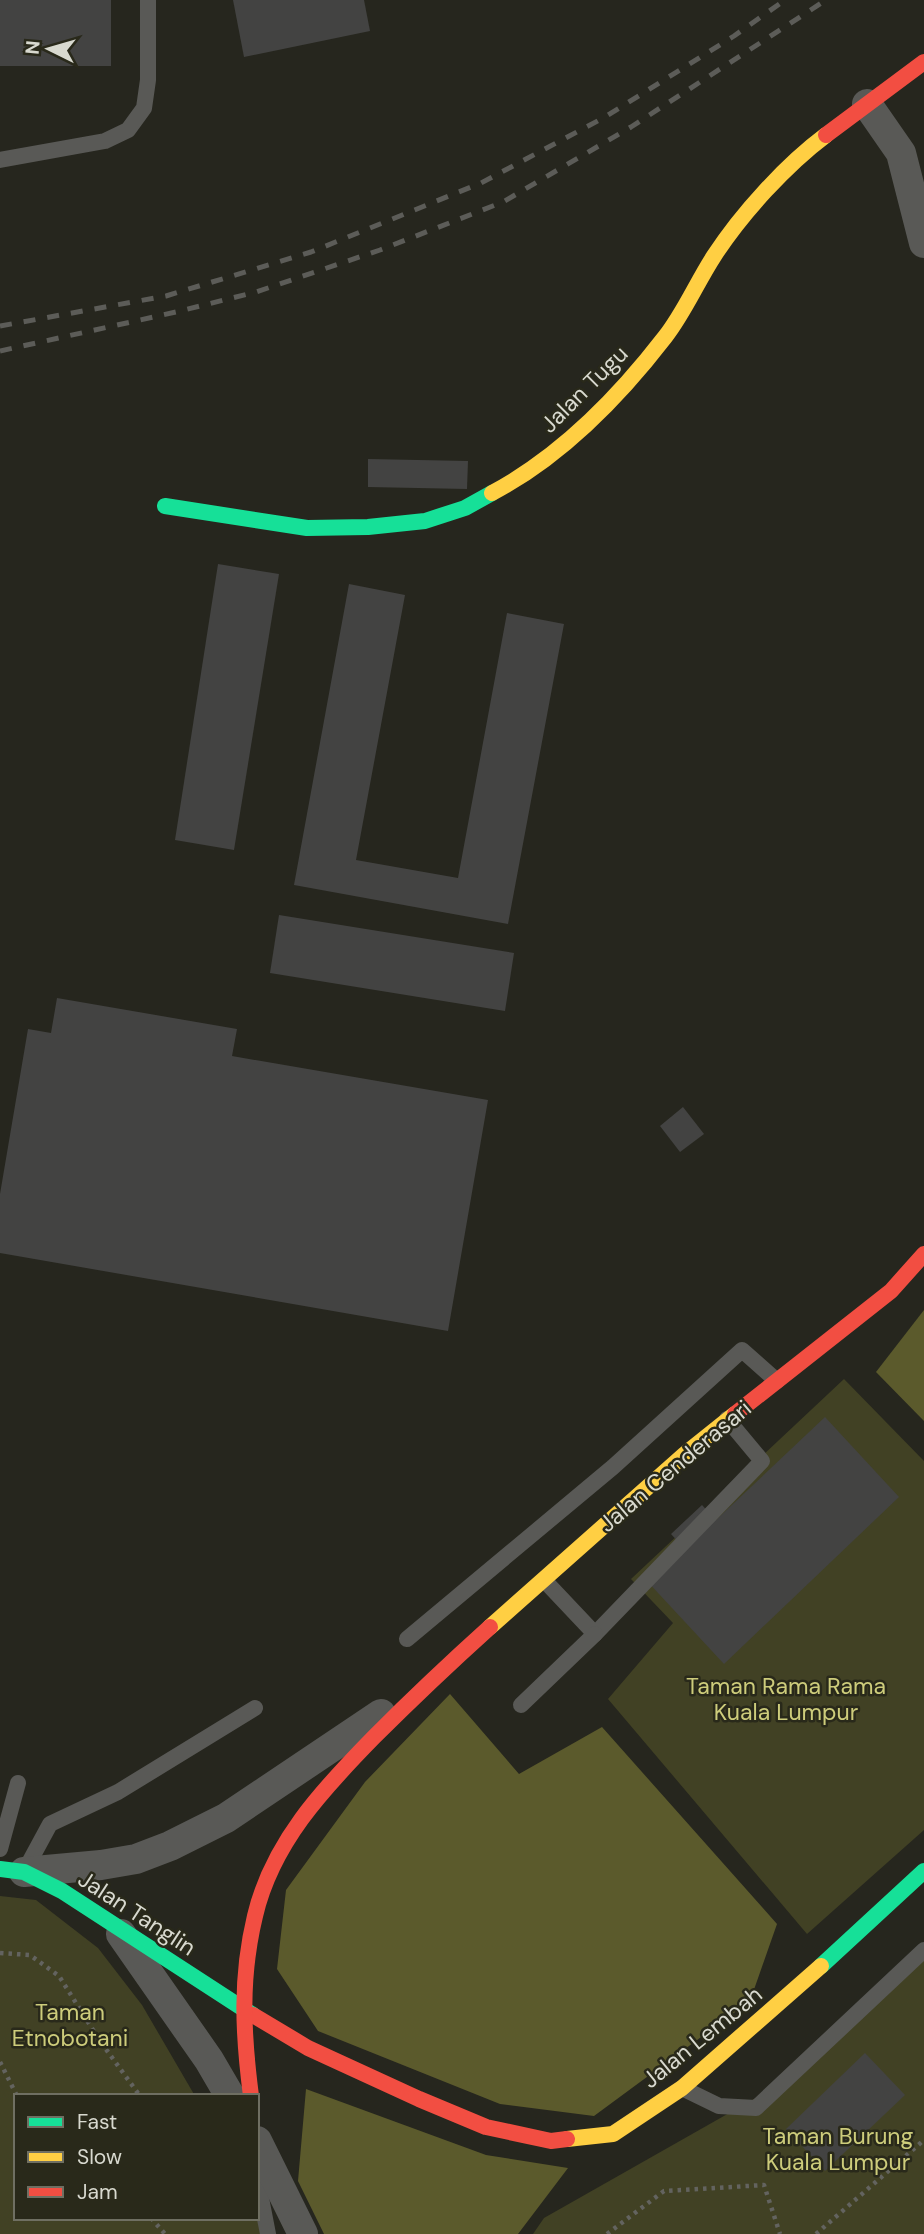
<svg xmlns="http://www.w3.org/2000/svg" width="924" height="2234" viewBox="0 0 924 2234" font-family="'DM Sans',sans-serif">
	<rect width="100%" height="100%" fill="#26261e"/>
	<g fill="#414124">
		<polygon points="844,1379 924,1461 924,1830 807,1934 608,1699 673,1623 631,1579"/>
		<polygon points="0,1896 36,1900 98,1948 142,2005 195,2096 16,2096 16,2218 257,2218 274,2234 0,2234"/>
		<polygon points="924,1959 924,2234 533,2234 544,2218 796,2075"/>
	</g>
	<g fill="#5b5a2c">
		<polygon points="924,1310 924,1421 876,1372"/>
		<polygon points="450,1694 519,1774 602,1727 777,1924 750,2001 594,2116 500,2104 318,2031 277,1969 286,1890 365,1782"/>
		<polygon points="306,2089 486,2155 568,2168 518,2234 324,2234 298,2181"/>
	</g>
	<g fill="#434342">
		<rect x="0" y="0" width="111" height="66"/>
		<polygon points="233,0 364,0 370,31 244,57"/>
		<polygon points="368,459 468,461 467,489 368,487"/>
		<polygon points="218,564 279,574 234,850 175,840"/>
		<polygon points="349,584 405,595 356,860 458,878 507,613 564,624 508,924 294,885"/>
		<polygon points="279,915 514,953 505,1011 270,973"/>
		<polygon points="57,998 237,1029 232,1056 488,1100 448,1331 0,1253 0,1194 28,1029 51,1033"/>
		<polygon points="683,1107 704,1134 680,1152 660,1126"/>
		<polygon points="825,1417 899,1497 724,1664 646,1580 682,1546 671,1534 702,1505 716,1520"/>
		<polygon points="865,2053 905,2095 825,2171 786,2129"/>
	</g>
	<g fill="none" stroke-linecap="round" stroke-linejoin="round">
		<g stroke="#63635f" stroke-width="4.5" stroke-dasharray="3.5 5" stroke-linecap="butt">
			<polyline points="0,1953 30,1955 59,1976 100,2041 140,2096"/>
			<polyline points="0,2062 17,2096"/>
			<polyline points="151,2218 165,2234"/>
			<polyline points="607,2234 664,2191 764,2185 780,2234"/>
			<polyline points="816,2234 924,2140"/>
		</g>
		<g stroke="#595956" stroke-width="16">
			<polyline points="0,160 105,141 128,130 144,108 148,80 148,0"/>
			<polyline points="544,1580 595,1634 762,1461 727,1419"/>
			<polyline points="407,1639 613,1467 742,1350 777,1381"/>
			<polyline points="521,1705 595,1634"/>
			<polyline points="0,1849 18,1783"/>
			<polyline points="24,1872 50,1824 118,1792 255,1708"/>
			<polyline points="682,2088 719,2106 756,2108 924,1950"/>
			<polyline points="257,2160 261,2198 268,2234"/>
		</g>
		<g stroke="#595956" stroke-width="30">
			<polyline points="867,104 901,153 924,243"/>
			<polyline points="24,1872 101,1865 136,1859 170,1846 226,1818 381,1714"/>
			<polyline points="121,1934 209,2060 230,2096"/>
			<polyline points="257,2141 303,2234"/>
		</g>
		<g stroke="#16e098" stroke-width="16">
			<polyline points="165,506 307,528 368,527 425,521 465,508 492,493"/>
			<polyline points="0,1869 24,1872 62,1891 253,2015"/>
			<polyline points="821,1966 924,1871"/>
		</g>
		<g stroke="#ffcf43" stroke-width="16">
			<path d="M492 493C560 457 618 398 665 337 684 313 697 282 714 256 742 213 786 165 826 135"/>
			<polyline points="490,1627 685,1454 735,1414"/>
			<polyline points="567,2139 613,2134 682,2088 821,1966"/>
		</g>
		<g stroke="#f24e42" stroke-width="16">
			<polyline points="826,135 924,62"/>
			<polyline points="735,1414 891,1291 924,1254"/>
			<polyline points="253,2015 308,2048 419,2099 486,2127 551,2141 567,2139"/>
			<path d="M251 2096C243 2034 240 1978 255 1916 272 1843 323 1789 374 1737 412 1699 450 1663 490 1627"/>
		</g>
		<g stroke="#5c5c58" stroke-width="5" stroke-dasharray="12 12" stroke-linecap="butt">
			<polyline points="0,326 166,296 311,252 481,183 605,117 734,36 785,0"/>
			<polyline points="0,351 176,312 256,292 380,250 503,202 631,127 826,0"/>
		</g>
	</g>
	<g text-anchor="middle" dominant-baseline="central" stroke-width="5" stroke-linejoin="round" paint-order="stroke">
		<g font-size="23" fill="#d8d9cf" stroke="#29291a">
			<text transform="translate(584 389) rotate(-45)">Jalan Tugu</text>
			<text transform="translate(675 1466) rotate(-40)">Jalan Cenderasari</text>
			<text transform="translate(137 1913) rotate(33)">Jalan Tanglin</text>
			<text transform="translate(702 2037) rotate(-39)">Jalan Lembah</text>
		</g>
		<g font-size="23" fill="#cdcc7b" stroke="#29291a">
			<text x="786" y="1686">Taman Rama Rama<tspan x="786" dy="26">Kuala Lumpur</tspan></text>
			<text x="70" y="2012">Taman<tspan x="70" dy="26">Etnobotani</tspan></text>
			<text x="838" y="2136">Taman Burung<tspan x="838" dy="26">Kuala Lumpur</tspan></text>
		</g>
	</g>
	<rect x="14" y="2094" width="245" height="126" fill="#29291a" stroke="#6f6f62" stroke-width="2"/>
	<rect x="28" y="2117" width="35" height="10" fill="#16e098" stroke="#6f6f62" stroke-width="2"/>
	<text x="77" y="2129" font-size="21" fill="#d8d9cf">Fast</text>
	<rect x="28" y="2152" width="35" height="10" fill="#ffcf43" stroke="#6f6f62" stroke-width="2"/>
	<text x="77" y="2164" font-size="21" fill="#d8d9cf">Slow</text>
	<rect x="28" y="2187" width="35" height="10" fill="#f24e42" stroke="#6f6f62" stroke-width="2"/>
	<text x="77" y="2199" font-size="21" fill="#d8d9cf">Jam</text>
	<g transform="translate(49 49) rotate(275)" stroke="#29291a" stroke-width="5" paint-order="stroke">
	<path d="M0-5L12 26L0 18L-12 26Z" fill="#d8d9cf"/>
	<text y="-10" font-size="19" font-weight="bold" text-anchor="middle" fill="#d8d9cf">N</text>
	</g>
</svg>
